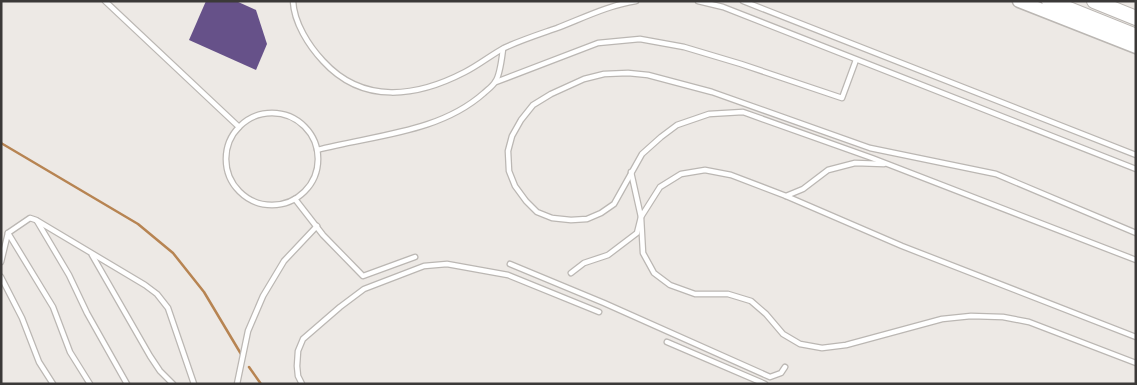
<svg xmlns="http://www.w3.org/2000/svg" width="1137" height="385" viewBox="0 0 1137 385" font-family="Barlow,sans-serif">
	<rect width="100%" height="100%" fill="#ede9e5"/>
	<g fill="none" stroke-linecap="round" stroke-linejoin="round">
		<g stroke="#b78452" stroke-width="2.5">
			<polyline points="1,143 138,224 173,253 204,292 241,354"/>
			<polyline points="249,367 261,384"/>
		</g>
	</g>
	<polygon fill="#665189" points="206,1 236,1 256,10 267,44 256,70 189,40"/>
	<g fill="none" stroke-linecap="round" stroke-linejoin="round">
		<defs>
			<g id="lane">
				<polyline points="105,1 239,127"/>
				<path d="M293 1C294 23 309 46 323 61 363 105 417 97 465 72 479 65 491 55 504 48 521 40 540 34 557 28 583 18 609 5 636 1"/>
				<polyline points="698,1 723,7 1136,169"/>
				<polyline points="743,1 1136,155"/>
				<polyline points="496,82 598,43 640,39 684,47 741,64 842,98 856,60"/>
				<circle cx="272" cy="159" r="46"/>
				<path d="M317 150C374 135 439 133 484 93 487 90 493 86 495 82 500 76 502 57 503 49"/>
				<polyline points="786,196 803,189 828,170 855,163 884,164"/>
				<polyline points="295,199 323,235 363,276 415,257"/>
				<polyline points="37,221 69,275 87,313 127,384"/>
				<polyline points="8,233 53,307 70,352 90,384"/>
				<polyline points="1136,233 996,174 870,148 712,92 648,75 628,73 604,74 584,79 551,94 533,105 521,120 512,136 508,151 509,171 515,186 526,201 537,212 552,218 571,220 587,219 601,213 614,204 642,154 661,137 677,125 709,114 743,112 872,158 1136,260"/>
				<polyline points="92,255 150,356 160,371 173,384"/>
				<polyline points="1,262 8,233 30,218 36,220 145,285 157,294 168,308 194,384"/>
				<polyline points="510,264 604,303 770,377 781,373 785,367"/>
				<polyline points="571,273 584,263 608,255 637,233 641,217 631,172"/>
				<polyline points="1,277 22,318 39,362 53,384"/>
				<polyline points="1136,337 902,246 786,196 731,175 705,170 681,174 660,187 641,217 643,253 654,273 670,285 695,294 728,294 751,301 766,314 783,334 800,344 822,348 846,345 942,319 971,316 1003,317 1029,322 1136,363"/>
				<polyline points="667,342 765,384"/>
				<polyline points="237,384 248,331 263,296 284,261 317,226"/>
				<polyline points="302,384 298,376 297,366 298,351 303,339 340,307 364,289 424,266 447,264 508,275 599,312"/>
			</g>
			<polyline id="secondary" points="1019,1 1136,47"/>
			<g id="primary">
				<polyline points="1049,1 1136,36"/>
				<polyline points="1094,1 1136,18"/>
			</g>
		</defs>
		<use href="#lane" stroke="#bbb7b3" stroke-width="7"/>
		<use href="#secondary" stroke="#bbb7b3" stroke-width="15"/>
		<use href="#primary" stroke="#bbb7b3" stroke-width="16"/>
		<use href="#lane" stroke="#fff" stroke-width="4.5"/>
		<use href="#secondary" stroke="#fff" stroke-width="12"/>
		<use href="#primary" stroke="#fff" stroke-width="14"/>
	</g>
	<rect width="1137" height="385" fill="none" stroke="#3b3938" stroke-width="5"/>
</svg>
